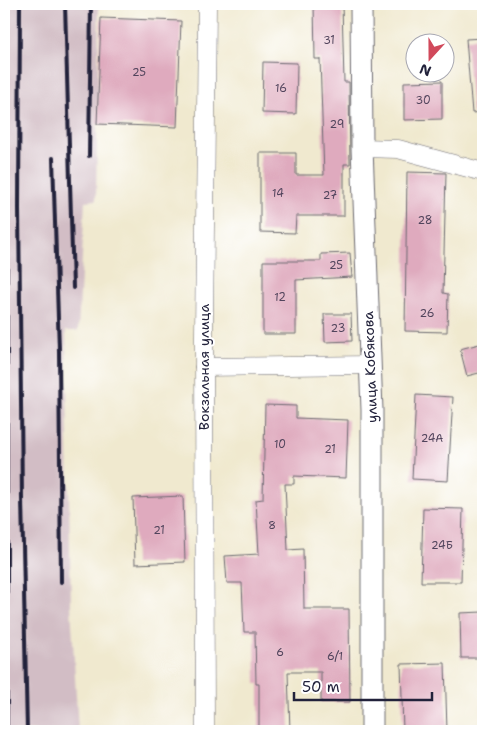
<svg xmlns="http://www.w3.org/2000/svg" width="487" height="735" viewBox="0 0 487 735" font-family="'Shantell Sans',sans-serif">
	<rect width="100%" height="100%" fill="#fff"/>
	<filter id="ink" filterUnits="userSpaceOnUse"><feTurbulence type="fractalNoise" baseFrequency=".02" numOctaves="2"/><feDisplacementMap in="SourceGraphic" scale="10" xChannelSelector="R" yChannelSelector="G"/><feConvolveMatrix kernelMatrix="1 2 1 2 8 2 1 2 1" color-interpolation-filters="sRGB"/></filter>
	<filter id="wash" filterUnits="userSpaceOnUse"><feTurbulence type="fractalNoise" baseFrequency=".0096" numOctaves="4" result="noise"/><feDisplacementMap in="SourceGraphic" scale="20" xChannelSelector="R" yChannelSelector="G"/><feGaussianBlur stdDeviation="1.12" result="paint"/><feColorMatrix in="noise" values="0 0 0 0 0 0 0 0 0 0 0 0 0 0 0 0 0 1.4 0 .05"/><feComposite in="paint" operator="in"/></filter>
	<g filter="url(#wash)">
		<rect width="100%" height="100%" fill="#f0e9cf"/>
		<polygon fill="#d2bdc5" points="4,4 99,4 96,200 85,201 78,331 66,331 71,605 78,731 4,731"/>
		<g id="blocks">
			<g fill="#dfaabe">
				<polygon points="314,4 342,4 344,82 349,82 350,164 344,164 344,216 296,216 295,233 260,232 260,153 296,153 296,175 324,175 320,59 315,59"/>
				<polygon points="101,18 181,21 177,127 97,124"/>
				<polygon points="483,38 483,112 472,113 466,39"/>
				<polygon points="263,62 297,63 296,114 262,113"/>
				<polygon points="442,81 442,119 404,120 404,82"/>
				<polygon points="407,172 446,173 443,293 448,294 447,332 405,331"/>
				<polygon points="350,253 352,277 296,280 296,334 263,334 263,261 321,261 321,254"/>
				<polygon points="324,314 351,314 352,341 325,342"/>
				<polygon points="483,343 483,372 467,376 460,349"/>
				<polygon points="416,395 453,397 448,481 412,479"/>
				<polygon points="265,405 296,406 296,418 348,420 346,478 294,476 294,484 285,484 288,550 303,549 304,609 349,609 350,702 321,702 321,672 288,672 290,731 259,731 259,684 256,684 255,632 244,632 242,583 227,583 225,556 259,554 256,500 263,499"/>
				<polygon points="183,496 185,562 135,564 133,498"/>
				<polygon points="423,508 463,509 461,582 421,582"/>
				<polygon points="483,612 483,658 461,658 460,613"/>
				<polygon points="445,663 447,731 403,731 401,664"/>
			</g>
		</g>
	</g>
	<g filter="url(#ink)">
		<use href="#blocks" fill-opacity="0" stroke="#6a686f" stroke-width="1"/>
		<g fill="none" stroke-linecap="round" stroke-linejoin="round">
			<defs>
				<g id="minor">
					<polyline points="362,148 398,149 483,172"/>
					<polyline points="204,367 370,365"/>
					<polyline points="205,731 204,338 207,4"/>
				</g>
				<polyline id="tertiary" points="361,4 362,148 372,410 372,731"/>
			</defs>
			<use href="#minor" stroke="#6a686f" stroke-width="19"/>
			<use href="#tertiary" stroke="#6a686f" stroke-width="23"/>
			<use href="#minor" stroke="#fff" stroke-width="18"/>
			<use href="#tertiary" stroke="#fff" stroke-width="21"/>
			<g stroke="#22223b" stroke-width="4">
				<polyline points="7,4 7,731"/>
				<polyline points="20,4 19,208 22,498 27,731"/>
				<polyline points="65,4 73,288"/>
				<polyline points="89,156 91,4"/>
				<polyline points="53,158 59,351 61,582"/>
			</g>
		</g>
	</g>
	<g text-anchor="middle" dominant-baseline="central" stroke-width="4" stroke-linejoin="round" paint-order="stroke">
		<g font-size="11" fill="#51445c">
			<text x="329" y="40">31</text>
			<text x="139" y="72">25</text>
			<text x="281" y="88">16</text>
			<text x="423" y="100">30</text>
			<text x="337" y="124">29</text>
			<text x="278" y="193">14</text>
			<text x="330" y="195">27</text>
			<text x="425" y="220">28</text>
			<text x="336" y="265">25</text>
			<text x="280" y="297">12</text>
			<text x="427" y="313">26</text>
			<text x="338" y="328">23</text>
			<text x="432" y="438">24А</text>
			<text x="280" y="444">10</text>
			<text x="330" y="449">21</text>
			<text x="272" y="525">8</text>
			<text x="159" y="530">21</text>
			<text x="442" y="545">24Б</text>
			<text x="280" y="652">6</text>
			<text x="335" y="656">6/1</text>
		</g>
		<g font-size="14" fill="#22223b" stroke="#fff">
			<text transform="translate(204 367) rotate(-90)">Вокзальная улица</text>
			<text transform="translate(370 367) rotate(-92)">улица Кобякова</text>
		</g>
	</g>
	<rect width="487" height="735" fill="none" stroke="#fff" stroke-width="20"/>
	<g transform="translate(430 58) rotate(201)"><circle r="24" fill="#ffffff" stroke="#a7a7b1"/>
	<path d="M0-4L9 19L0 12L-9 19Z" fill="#d1495b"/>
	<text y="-8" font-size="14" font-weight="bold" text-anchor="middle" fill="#22223b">N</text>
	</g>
	<path d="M294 692v8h138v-8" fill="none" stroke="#22223b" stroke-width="2.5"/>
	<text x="302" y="692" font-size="15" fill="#22223b" stroke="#ffffff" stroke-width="4" paint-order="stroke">50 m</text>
</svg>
